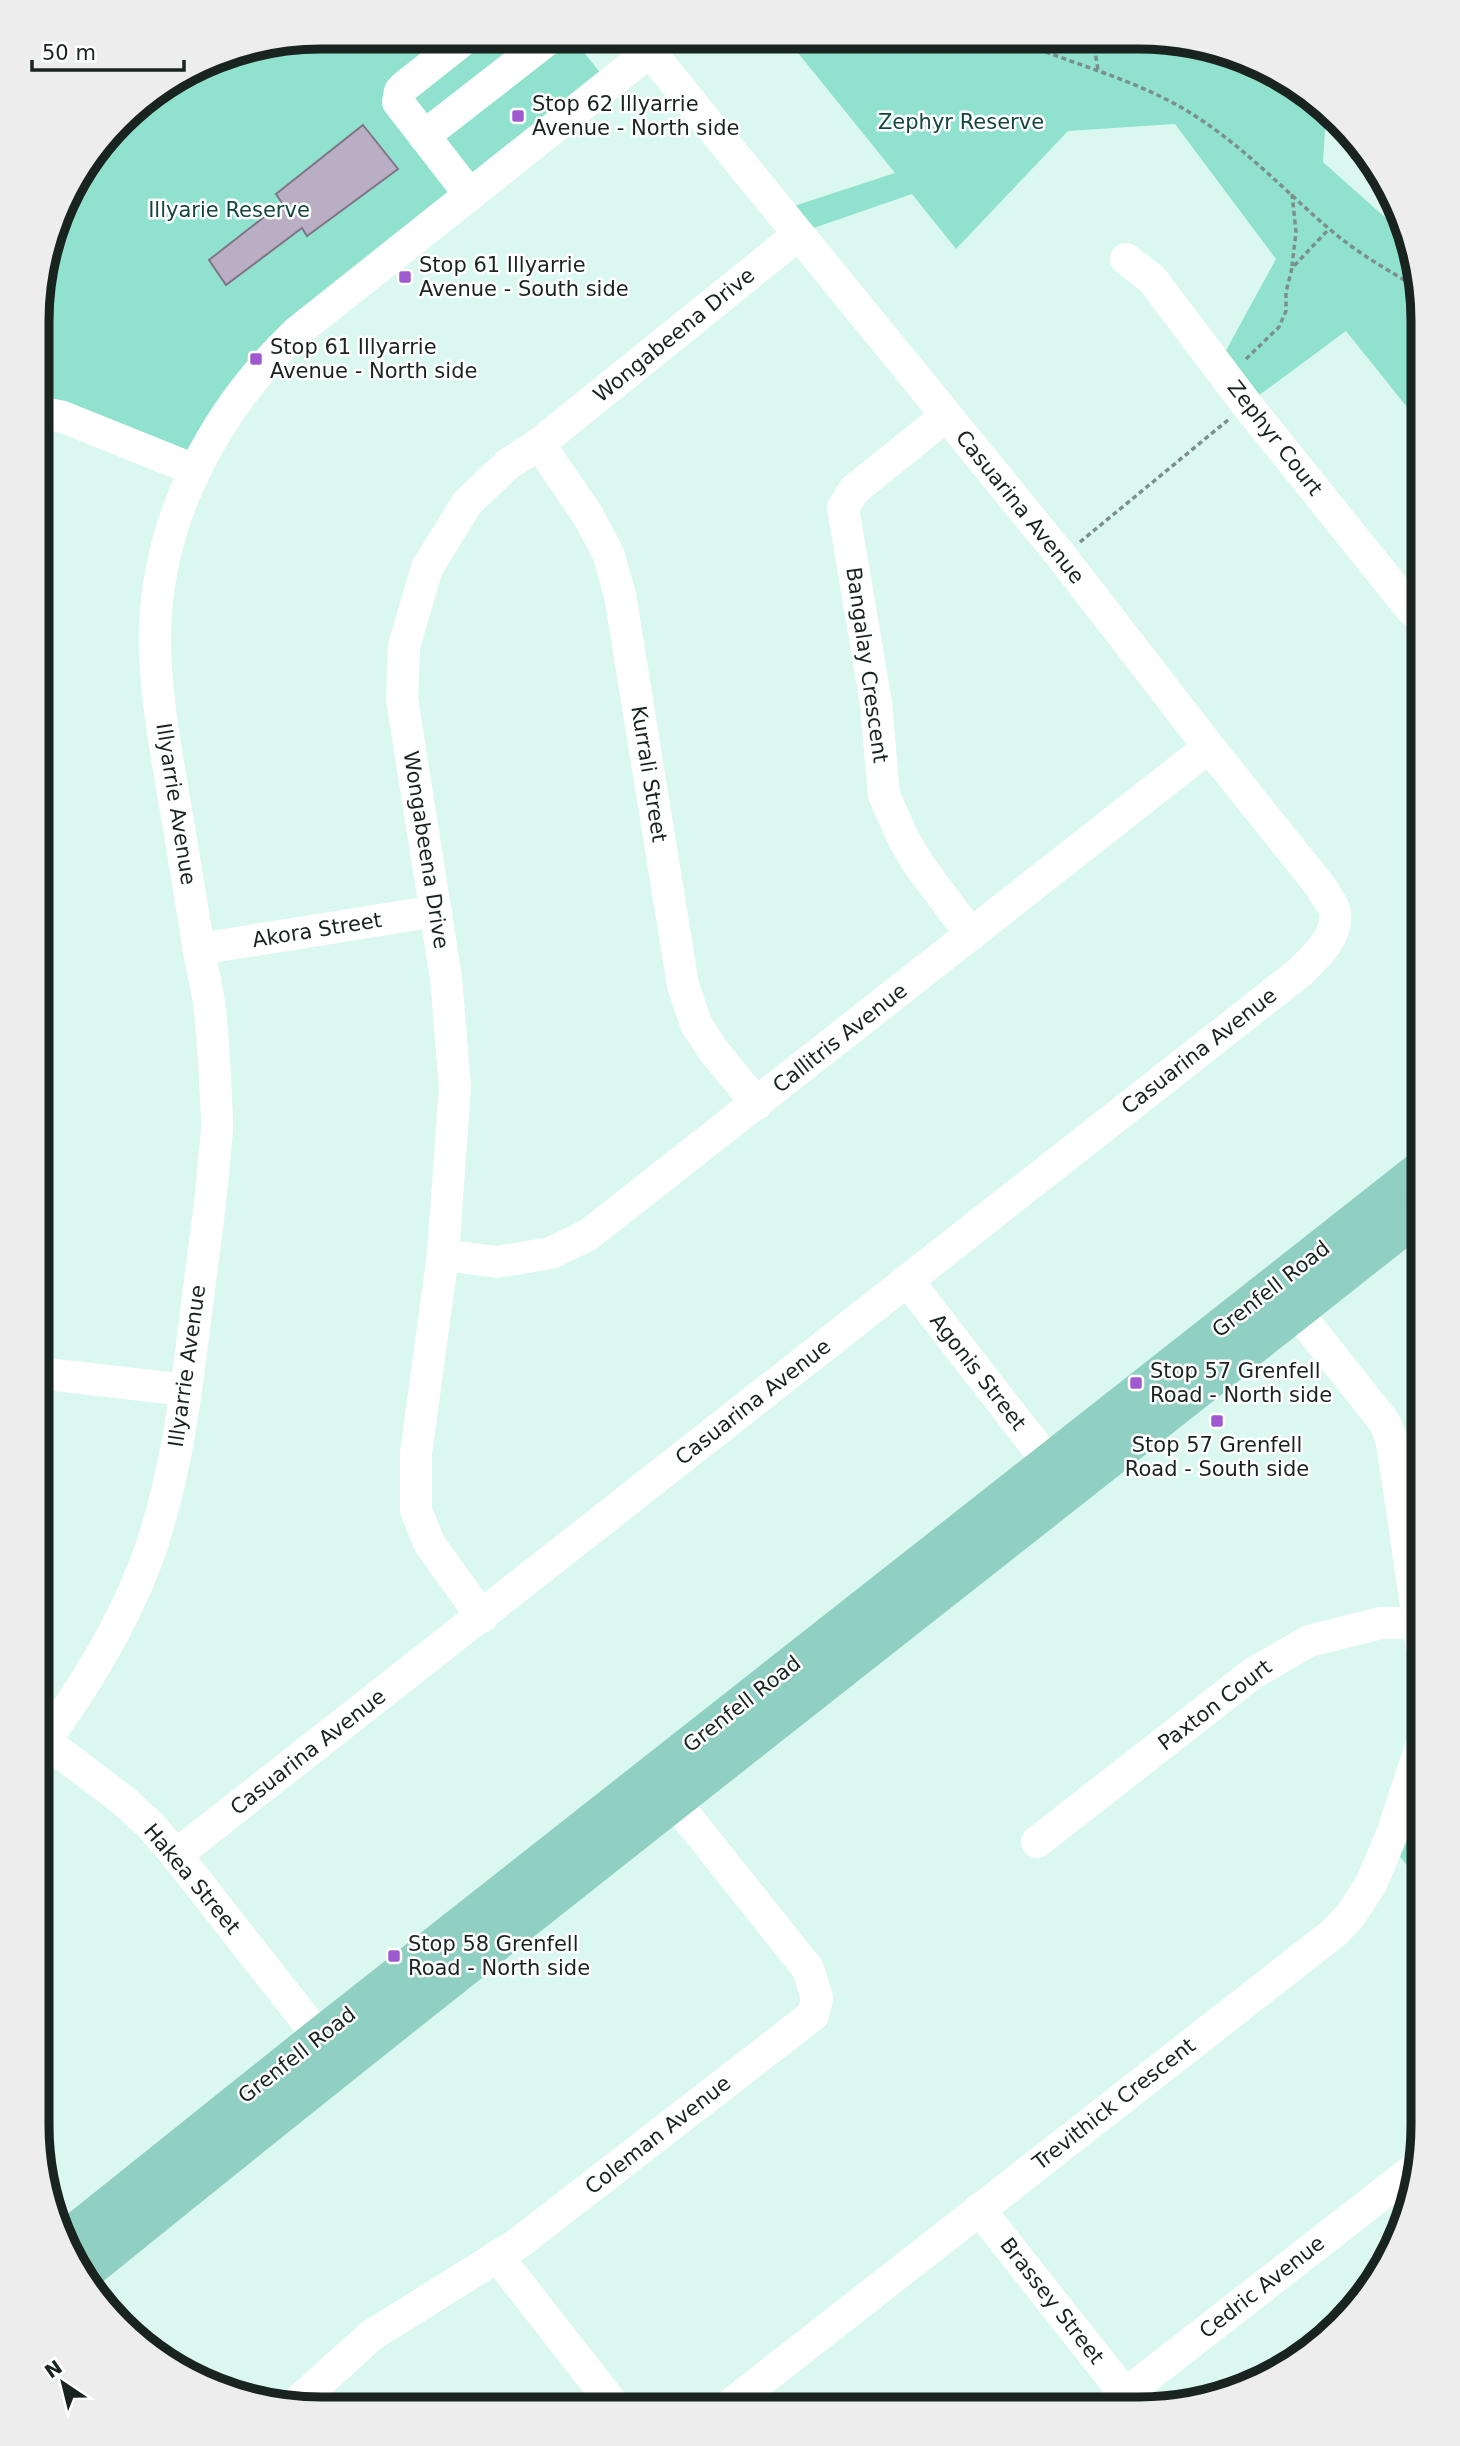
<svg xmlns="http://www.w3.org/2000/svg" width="1460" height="2446" viewBox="0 0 1460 2446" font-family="'DejaVu Sans',sans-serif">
	<rect width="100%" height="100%" fill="#daf8f0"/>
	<g fill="#90e2ce">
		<polygon points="321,37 572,37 609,84 297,332 195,470 39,412 39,285 66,195 133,108 213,58"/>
		<polygon points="786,38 1176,39 1248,59 1312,96 1326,115 1323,162 1406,236 1423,321 1423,427 1346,331 1254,399 1223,356 1276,259 1175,124 1068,131 956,249 912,194 808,230 791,207 895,173"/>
		<polygon points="1423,1786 1423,1885 1397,1853"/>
	</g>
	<polygon fill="#b9aec3" stroke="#807589" stroke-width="2" points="363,125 398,169 307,236 302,228 226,285 209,260 282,203 276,194"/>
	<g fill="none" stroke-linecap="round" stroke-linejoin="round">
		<g stroke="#7c908b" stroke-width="3.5" stroke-dasharray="5 3.5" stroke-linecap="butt">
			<path d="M1014 39C1073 65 1137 79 1192 114 1243 146 1282 188 1327 227 1354 251 1386 269 1416 287"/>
			<polyline points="1093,39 1098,70"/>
			<polyline points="1292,194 1296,232 1292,266"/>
			<polyline points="1246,359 1279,327 1286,311 1286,292 1292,268 1328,230"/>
			<polyline points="1080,542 1228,420"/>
		</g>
		<g stroke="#fff" stroke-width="32">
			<polyline points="467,37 405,86 400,91 398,102 470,195"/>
			<polyline points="424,136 551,37"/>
			<polyline points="1126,259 1152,279 1247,405 1410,608 1423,619"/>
			<polyline points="39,412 63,417 195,470"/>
			<polyline points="946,416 854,490 843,508 876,703 884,795 904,840 919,865 971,935"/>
			<polyline points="539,444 587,514 608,553 620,595 683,985 696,1024 713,1050 757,1104"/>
			<polyline points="199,949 436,911"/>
			<polyline points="443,1255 497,1262 551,1253 588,1235 1209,747"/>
			<polyline points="907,1280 1049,1463"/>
			<polyline points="1297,1312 1385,1423 1391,1438 1400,1495 1423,1655"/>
			<polyline points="38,1373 186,1390"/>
			<polyline points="482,1617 429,1543 416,1510 416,1453 443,1255 455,1086 446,978 402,699 404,646 427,568 467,503 508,464 539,444 798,235"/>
			<polyline points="45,1741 124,1801 151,1826 176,1855 319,2037"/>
			<path d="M37 1751C81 1693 120 1630 146 1562 179 1472 188 1376 200 1281 205 1242 211 1202 214 1162 215 1147 218 1131 217 1117 215 1082 214 1046 210 1011 208 991 203 972 199 952 192 905 184 858 176 810 166 752 154 690 155 631 158 516 215 410 297 332L667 38"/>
			<polyline points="1037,1842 1252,1674 1309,1641 1381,1623 1417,1623"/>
			<path d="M176 1855 1299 973C1316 956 1338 938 1335 912 1333 904 1325 895 1321 887L1209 747 1062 557 650 52"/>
			<polyline points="979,2209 1125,2394"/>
			<polyline points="497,2256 616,2408"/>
			<polyline points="292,2407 372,2335 516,2245 813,2015 817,1998 808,1969 675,1802"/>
			<polyline points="726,2408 1335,1932 1350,1916 1371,1884 1392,1834 1423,1740"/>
			<polyline points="1106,2409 1418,2166"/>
		</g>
		<g stroke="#90d0c3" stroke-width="38">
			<polyline points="63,2242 319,2037 1423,1168"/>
			<path d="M82 2274C525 1915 976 1566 1423 1211"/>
		</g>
	</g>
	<g fill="#9f5acf" stroke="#fff" stroke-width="2.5">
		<rect x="511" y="109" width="14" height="14" rx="3.5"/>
		<rect x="398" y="270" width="14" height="14" rx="3.5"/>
		<rect x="249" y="352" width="14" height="14" rx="3.5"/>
		<rect x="1129" y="1376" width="14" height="14" rx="3.5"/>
		<rect x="1210" y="1414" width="14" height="14" rx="3.5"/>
		<rect x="387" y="1949" width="14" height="14" rx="3.5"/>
	</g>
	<g text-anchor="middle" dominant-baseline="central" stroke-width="5" stroke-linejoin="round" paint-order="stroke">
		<g font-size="21" fill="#192421" stroke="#fff" text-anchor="start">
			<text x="532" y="104">Stop 62 Illyarrie<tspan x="532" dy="24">Avenue - North side</tspan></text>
			<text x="419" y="265">Stop 61 Illyarrie<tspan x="419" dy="24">Avenue - South side</tspan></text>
			<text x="270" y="347">Stop 61 Illyarrie<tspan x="270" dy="24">Avenue - North side</tspan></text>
			<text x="1150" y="1371">Stop 57 Grenfell<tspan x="1150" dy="24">Road - North side</tspan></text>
			<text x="1217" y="1445" text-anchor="middle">Stop 57 Grenfell<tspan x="1217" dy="24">Road - South side</tspan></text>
			<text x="408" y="1944">Stop 58 Grenfell<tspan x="408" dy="24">Road - North side</tspan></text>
		</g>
		<g font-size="21" fill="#13473d" stroke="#fff">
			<text x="961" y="122">Zephyr Reserve</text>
			<text x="229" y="210">Illyarie Reserve</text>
		</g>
		<g font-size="21" fill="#192421" stroke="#fff">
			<text transform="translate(674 335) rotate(-39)">Wongabeena Drive</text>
			<text transform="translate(1275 438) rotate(52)">Zephyr Court</text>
			<text transform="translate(1020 507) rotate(51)">Casuarina Avenue</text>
			<text transform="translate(867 665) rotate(82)">Bangalay Crescent</text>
			<text transform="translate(649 774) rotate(81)">Kurrali Street</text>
			<text transform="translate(176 804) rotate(81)">Illyarrie Avenue</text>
			<text transform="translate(426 850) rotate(81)">Wongabeena Drive</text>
			<text transform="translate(317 930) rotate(-9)">Akora Street</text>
			<text transform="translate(840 1038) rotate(-38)">Callitris Avenue</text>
			<text transform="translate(1199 1051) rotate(-38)">Casuarina Avenue</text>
			<text transform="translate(1271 1289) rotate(-38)">Grenfell Road</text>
			<text transform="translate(187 1366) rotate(-82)">Illyarrie Avenue</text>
			<text transform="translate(978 1372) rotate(52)">Agonis Street</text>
			<text transform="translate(753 1402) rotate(-38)">Casuarina Avenue</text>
			<text transform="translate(742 1704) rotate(-38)">Grenfell Road</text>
			<text transform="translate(1215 1705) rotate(-37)">Paxton Court</text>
			<text transform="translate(308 1752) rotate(-38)">Casuarina Avenue</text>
			<text transform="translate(192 1879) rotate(50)">Hakea Street</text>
			<text transform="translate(297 2055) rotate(-38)">Grenfell Road</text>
			<text transform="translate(1114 2104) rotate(-38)">Trevithick Crescent</text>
			<text transform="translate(658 2135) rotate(-38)">Coleman Avenue</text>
			<text transform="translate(1262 2287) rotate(-38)">Cedric Avenue</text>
			<text transform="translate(1052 2301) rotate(52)">Brassey Street</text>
		</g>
	</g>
	<path d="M0 0H1460V2446H0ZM321 49H1139A272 272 0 0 1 1411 321V2125A272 272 0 0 1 1139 2397H321A272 272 0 0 1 49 2125V321A272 272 0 0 1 321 49Z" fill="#ededed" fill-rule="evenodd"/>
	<path fill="none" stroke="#192421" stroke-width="9" d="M321 49H1139A272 272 0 0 1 1411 321V2125A272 272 0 0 1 1139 2397H321A272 272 0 0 1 49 2125V321A272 272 0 0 1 321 49Z"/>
	<g transform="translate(63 2383) rotate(325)" stroke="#ffffff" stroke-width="5" paint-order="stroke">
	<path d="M0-5L12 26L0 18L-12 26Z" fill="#192421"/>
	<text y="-10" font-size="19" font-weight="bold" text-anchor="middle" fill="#192421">N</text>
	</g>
	<path d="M32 60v10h152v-10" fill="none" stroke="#192421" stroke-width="3.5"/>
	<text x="42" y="60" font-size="21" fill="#192421" stroke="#ffffff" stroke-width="5" paint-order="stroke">50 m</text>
</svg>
